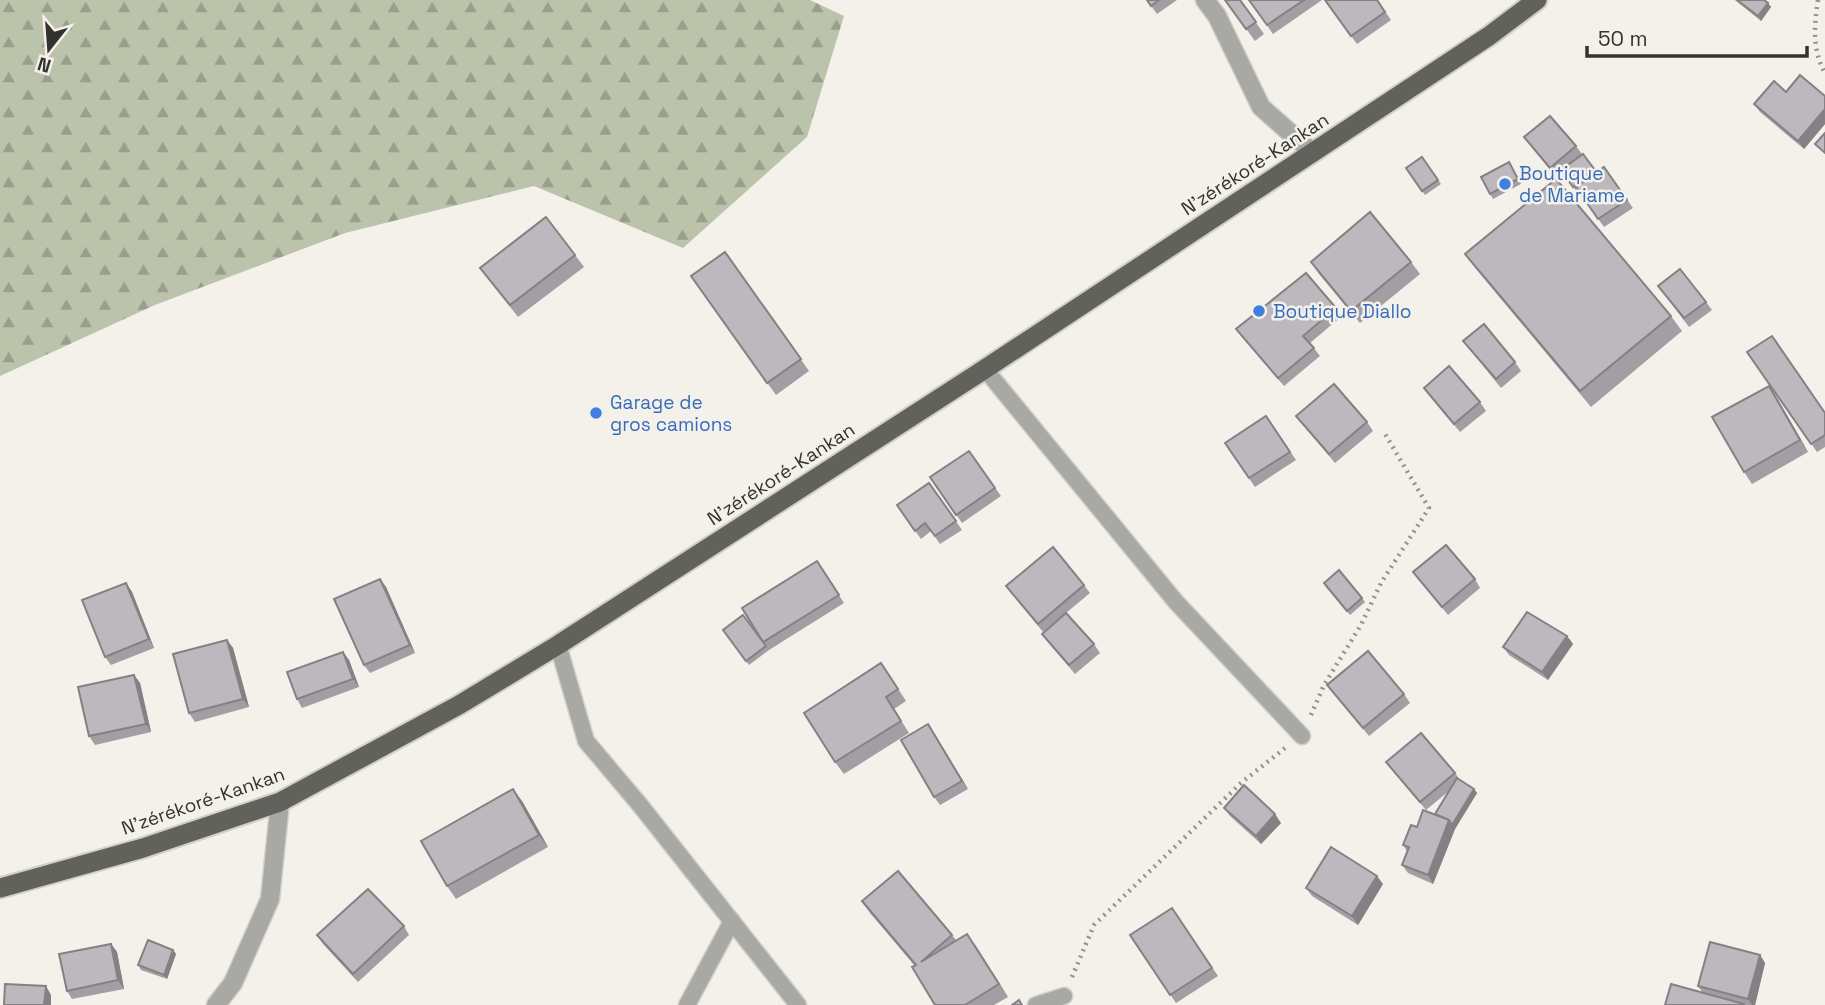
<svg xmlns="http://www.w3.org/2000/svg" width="1825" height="1005" viewBox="0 0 1825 1005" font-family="'Space Grotesk',sans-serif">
	<defs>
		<pattern id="forest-firs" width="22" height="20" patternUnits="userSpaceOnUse" patternTransform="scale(1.75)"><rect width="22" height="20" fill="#bbc3ab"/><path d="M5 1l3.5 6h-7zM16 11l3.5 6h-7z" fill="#999f8c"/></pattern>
	</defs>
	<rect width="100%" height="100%" fill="#f4f1ea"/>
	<polygon fill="url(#forest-firs)" points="0,0 810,0 844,16 807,137 683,248 534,186 345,233 155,305 0,376"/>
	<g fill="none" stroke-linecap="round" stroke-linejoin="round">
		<defs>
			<g id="service">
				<polyline points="985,369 1176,602 1302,736"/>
				<polyline points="558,645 586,741 640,805 798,1005"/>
				<polyline points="687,1005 732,921"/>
				<polyline points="1036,1005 1064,996"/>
			</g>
			<g id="minor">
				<polyline points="1205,0 1217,16 1261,107 1313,153"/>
				<polyline points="216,1005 233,983 270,899 280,802"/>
			</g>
			<polyline id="trunk" points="0,888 143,848 280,802 459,705 558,645 985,369 1489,36 1537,0"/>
		</defs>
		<use href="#service" stroke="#d1cfc9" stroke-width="19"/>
		<use href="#minor" stroke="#d1cfc9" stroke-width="21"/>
		<use href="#trunk" stroke="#d1cfc9" stroke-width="23"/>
		<g stroke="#94928d" stroke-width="4.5" stroke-dasharray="2 5" stroke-linecap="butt">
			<path d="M1818 0C1814 26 1812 49 1825 73"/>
			<polyline points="1311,715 1324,685 1361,625 1381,583 1429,508 1385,434"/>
			<polyline points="1072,977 1094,925 1241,783 1285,748"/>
		</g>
		<use href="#service" stroke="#a8a8a5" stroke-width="16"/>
		<use href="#minor" stroke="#a8a8a5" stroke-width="18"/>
		<use href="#trunk" stroke="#62625c" stroke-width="19"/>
	</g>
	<g fill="#a29ea3">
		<polygon points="1147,0 1177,0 1157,14"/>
		<polygon points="1225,0 1240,0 1264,34 1255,41"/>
		<polygon points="1249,0 1322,0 1273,34"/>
		<polygon points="1325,0 1377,0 1391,20 1357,44"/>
		<polygon points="1735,0 1764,0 1771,7 1761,21"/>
		<polygon points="1786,92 1825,96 1825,124 1804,149 1760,112 1754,104"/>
		<polygon points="1524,137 1576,146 1582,154 1573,162 1583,154 1596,172 1604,167 1633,208 1604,227 1578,190 1576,191 1562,171 1555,176"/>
		<polygon points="1422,157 1441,184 1425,195 1406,168"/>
		<polygon points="1512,167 1521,184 1493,199 1490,194"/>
		<polygon points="725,252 809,371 776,395 691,276"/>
		<polygon points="1465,254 1671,316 1682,331 1591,407 1476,269"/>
		<polygon points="575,255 584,267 518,317 480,268"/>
		<polygon points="1311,262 1411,262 1420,274 1360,323 1319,274"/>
		<polygon points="1664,294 1706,302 1712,310 1689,327"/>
		<polygon points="1336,308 1342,316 1310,343 1320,356 1284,386 1242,337 1236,329"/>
		<polygon points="1463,341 1515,362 1521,371 1501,388"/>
		<polygon points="1747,352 1825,413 1825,447 1817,452"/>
		<polygon points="1424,388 1480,402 1486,411 1460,432"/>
		<polygon points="1777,398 1808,452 1752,484 1744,472"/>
		<polygon points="1266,416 1296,460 1255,487 1225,443"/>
		<polygon points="1296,416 1367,422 1373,431 1335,463"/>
		<polygon points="969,451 1001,496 962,523 930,477"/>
		<polygon points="929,483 962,530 940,544 931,531 921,539 897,505"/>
		<polygon points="817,561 844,603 769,650 749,665 723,630 766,646 742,608"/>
		<polygon points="1413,572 1475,579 1480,588 1448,615"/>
		<polygon points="380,579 386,587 415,653 370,673 364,665"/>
		<polygon points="126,583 132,592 154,648 111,665 105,657"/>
		<polygon points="1084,585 1090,593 1066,613 1094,644 1100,653 1075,674 1048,642 1042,634 1062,616 1043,632 1006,586"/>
		<polygon points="1326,587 1362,598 1365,602 1350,615"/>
		<polygon points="1567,636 1573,644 1548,680 1509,655 1503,647"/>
		<polygon points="227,640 233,648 249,707 195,722 189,713"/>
		<polygon points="343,652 349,660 359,687 302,708 297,699"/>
		<polygon points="881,663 906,701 894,709 909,733 844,774 835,762"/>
		<polygon points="134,675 140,683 151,732 95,745 89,736"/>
		<polygon points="1327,685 1404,694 1410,703 1369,736"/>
		<polygon points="928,724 968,789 940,805 934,797"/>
		<polygon points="1386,762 1455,773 1460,780 1474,789 1477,793 1455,829 1433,884 1408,873 1402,865 1407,851 1403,845 1417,827 1436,815 1449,791 1426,810"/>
		<polygon points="522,801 548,847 456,899 447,886"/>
		<polygon points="1224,808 1281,823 1261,844 1230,816"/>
		<polygon points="1383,884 1358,925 1312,896 1306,888"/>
		<polygon points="862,901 952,935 956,940 967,934 1008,997 994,1005 935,1005 915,966 870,913"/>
		<polygon points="1172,908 1218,976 1176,1003 1130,935"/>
		<polygon points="404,926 409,935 358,982 323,944 317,935"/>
		<polygon points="111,944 117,952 124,989 72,999 67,991"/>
		<polygon points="173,950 176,954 167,979 141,970 138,965"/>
		<polygon points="1760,955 1765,963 1755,1005 1665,1005 1703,993 1698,986"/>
	</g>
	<g fill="#848184">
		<polygon points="1768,3 1771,7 1761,21 1758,16"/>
		<polygon points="1825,109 1825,124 1804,149 1798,141"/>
		<polygon points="1769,386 1777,398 1808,452 1800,440"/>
		<polygon points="380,579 386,587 415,653 410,645"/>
		<polygon points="126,583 132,592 154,648 149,639"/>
		<polygon points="1567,636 1573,644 1548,680 1542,672"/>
		<polygon points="227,640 233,648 249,707 243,699"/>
		<polygon points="343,652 349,660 359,687 353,679"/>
		<polygon points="134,675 140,683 151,732 146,724"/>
		<polygon points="928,724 934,733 968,789 962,781"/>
		<polygon points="513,789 522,801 548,847 539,835"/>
		<polygon points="1474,789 1477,793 1455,829 1433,884 1428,875 1449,820"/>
		<polygon points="1275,814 1281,823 1261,844 1256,836"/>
		<polygon points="1377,876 1383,884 1358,925 1352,916"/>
		<polygon points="967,934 976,946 1008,997 999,984"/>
		<polygon points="111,944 117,952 124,989 118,980"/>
		<polygon points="173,950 176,954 167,979 164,975"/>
		<polygon points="1760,955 1765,963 1755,1005 1752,1005 1748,999"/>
		<polygon points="46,986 51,995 51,1005 44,1005"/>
	</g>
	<g fill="#bcb8bd" stroke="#848184" stroke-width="2">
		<polygon points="1147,0 1159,0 1151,6"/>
		<polygon points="1225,0 1240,0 1256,22 1246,29"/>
		<polygon points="1249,0 1304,0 1267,25"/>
		<polygon points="1325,0 1377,0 1385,12 1351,36"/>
		<polygon points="1737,0 1764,0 1768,3 1758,16"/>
		<polygon points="1800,75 1825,96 1825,109 1798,141 1754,104 1774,81 1786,92"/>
		<polygon points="1550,116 1576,146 1550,168 1524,137"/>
		<polygon points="1825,133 1825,153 1815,144"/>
		<polygon points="1583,154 1595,170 1573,187 1561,170"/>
		<polygon points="1422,157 1438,180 1422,191 1406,168"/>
		<polygon points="1509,162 1518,179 1490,194 1481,177"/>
		<polygon points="1604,167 1627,200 1598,219 1576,187"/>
		<polygon points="1556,179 1671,316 1580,391 1465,254"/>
		<polygon points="1370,212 1411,262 1351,311 1311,262"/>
		<polygon points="546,217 575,255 510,305 480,268"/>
		<polygon points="725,252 801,359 767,383 691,276"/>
		<polygon points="1680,269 1706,302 1684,318 1658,286"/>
		<polygon points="1306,273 1336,308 1303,336 1314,348 1278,378 1236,329"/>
		<polygon points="1484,324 1515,362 1496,379 1463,341"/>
		<polygon points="1772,336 1825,413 1825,435 1811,444 1747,352"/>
		<polygon points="1449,366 1480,402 1454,424 1424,388"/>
		<polygon points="1334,384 1367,422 1329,454 1296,416"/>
		<polygon points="1769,386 1800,440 1744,472 1712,417"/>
		<polygon points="1266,416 1290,452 1249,478 1225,443"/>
		<polygon points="969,451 995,488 956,515 930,477"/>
		<polygon points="929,483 956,521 935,536 925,523 915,531 897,505"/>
		<polygon points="1446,545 1475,579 1442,607 1413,572"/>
		<polygon points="1053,547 1084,585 1038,624 1006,586"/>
		<polygon points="817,561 839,595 763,642 742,608"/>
		<polygon points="1339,570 1362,598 1347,611 1324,583"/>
		<polygon points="380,579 410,645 364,665 334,599"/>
		<polygon points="126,583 149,639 105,657 82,600"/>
		<polygon points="1527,612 1567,636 1542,672 1503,647"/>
		<polygon points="1066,613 1094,644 1069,665 1042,634"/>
		<polygon points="743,615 766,646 746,661 723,630"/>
		<polygon points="227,640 243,699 189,713 173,654"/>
		<polygon points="1368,651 1404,694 1363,728 1327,685"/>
		<polygon points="343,652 353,679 297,699 287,672"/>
		<polygon points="881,663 898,689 886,697 901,721 835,762 804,713"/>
		<polygon points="134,675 146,724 89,736 78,687"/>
		<polygon points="928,724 962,781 934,797 901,740"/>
		<polygon points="1421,733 1455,773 1420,802 1386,762"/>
		<polygon points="1457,778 1474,789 1452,825 1449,820 1435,814"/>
		<polygon points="1244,785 1275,814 1256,836 1224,808"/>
		<polygon points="513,789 539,835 447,886 421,841"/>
		<polygon points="1423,810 1449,820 1428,875 1402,865 1409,847 1403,845 1411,825 1417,827"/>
		<polygon points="1331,847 1377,876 1352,916 1306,888"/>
		<polygon points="898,871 952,935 921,962 967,934 999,984 965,1005 935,1005 912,967 916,965 862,901"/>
		<polygon points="368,889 404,926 353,974 317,935"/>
		<polygon points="1172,908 1212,968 1170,995 1130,935"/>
		<polygon points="148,940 173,950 164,975 138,965"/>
		<polygon points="1710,942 1760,955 1748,999 1698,986"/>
		<polygon points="111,944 118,980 67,991 59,954"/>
		<polygon points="5,984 46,986 44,1005 4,1005"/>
		<polygon points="1671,984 1744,1004 1744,1005 1665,1005"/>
		<polygon points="1019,1000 1022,1005 1012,1005"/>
	</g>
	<g fill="#3f7fe0" stroke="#f4f1ea" stroke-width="2.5">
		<circle cx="1505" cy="184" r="7"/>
		<circle cx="1259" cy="311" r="7"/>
		<circle cx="596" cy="413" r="7"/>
	</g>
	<g text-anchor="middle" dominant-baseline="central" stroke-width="5" stroke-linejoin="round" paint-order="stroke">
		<g font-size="19" fill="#333230" stroke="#f4f1ea">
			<text transform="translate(1255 164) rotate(-33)">N'zérékoré-Kankan</text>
			<text transform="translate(781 474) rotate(-33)">N'zérékoré-Kankan</text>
			<text transform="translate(203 801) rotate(-19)">N'zérékoré-Kankan</text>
		</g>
		<g font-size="19" fill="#366cbe" stroke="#f4f1ea" text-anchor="start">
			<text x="1519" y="173">Boutique<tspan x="1519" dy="22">de Mariame</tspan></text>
			<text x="1273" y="311">Boutique Diallo</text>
			<text x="610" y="402">Garage de<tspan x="610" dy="22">gros camions</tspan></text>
		</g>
	</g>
	<g transform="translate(49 49) rotate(197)" stroke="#f4f1ea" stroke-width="5" paint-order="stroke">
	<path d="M0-5L12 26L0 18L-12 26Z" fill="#333230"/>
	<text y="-10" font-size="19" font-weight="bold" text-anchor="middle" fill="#333230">N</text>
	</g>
	<path d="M1587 46v10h220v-10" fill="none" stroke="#333230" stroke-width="3.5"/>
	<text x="1598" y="46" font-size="21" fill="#333230" stroke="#f4f1ea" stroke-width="5" paint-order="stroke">50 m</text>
</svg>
